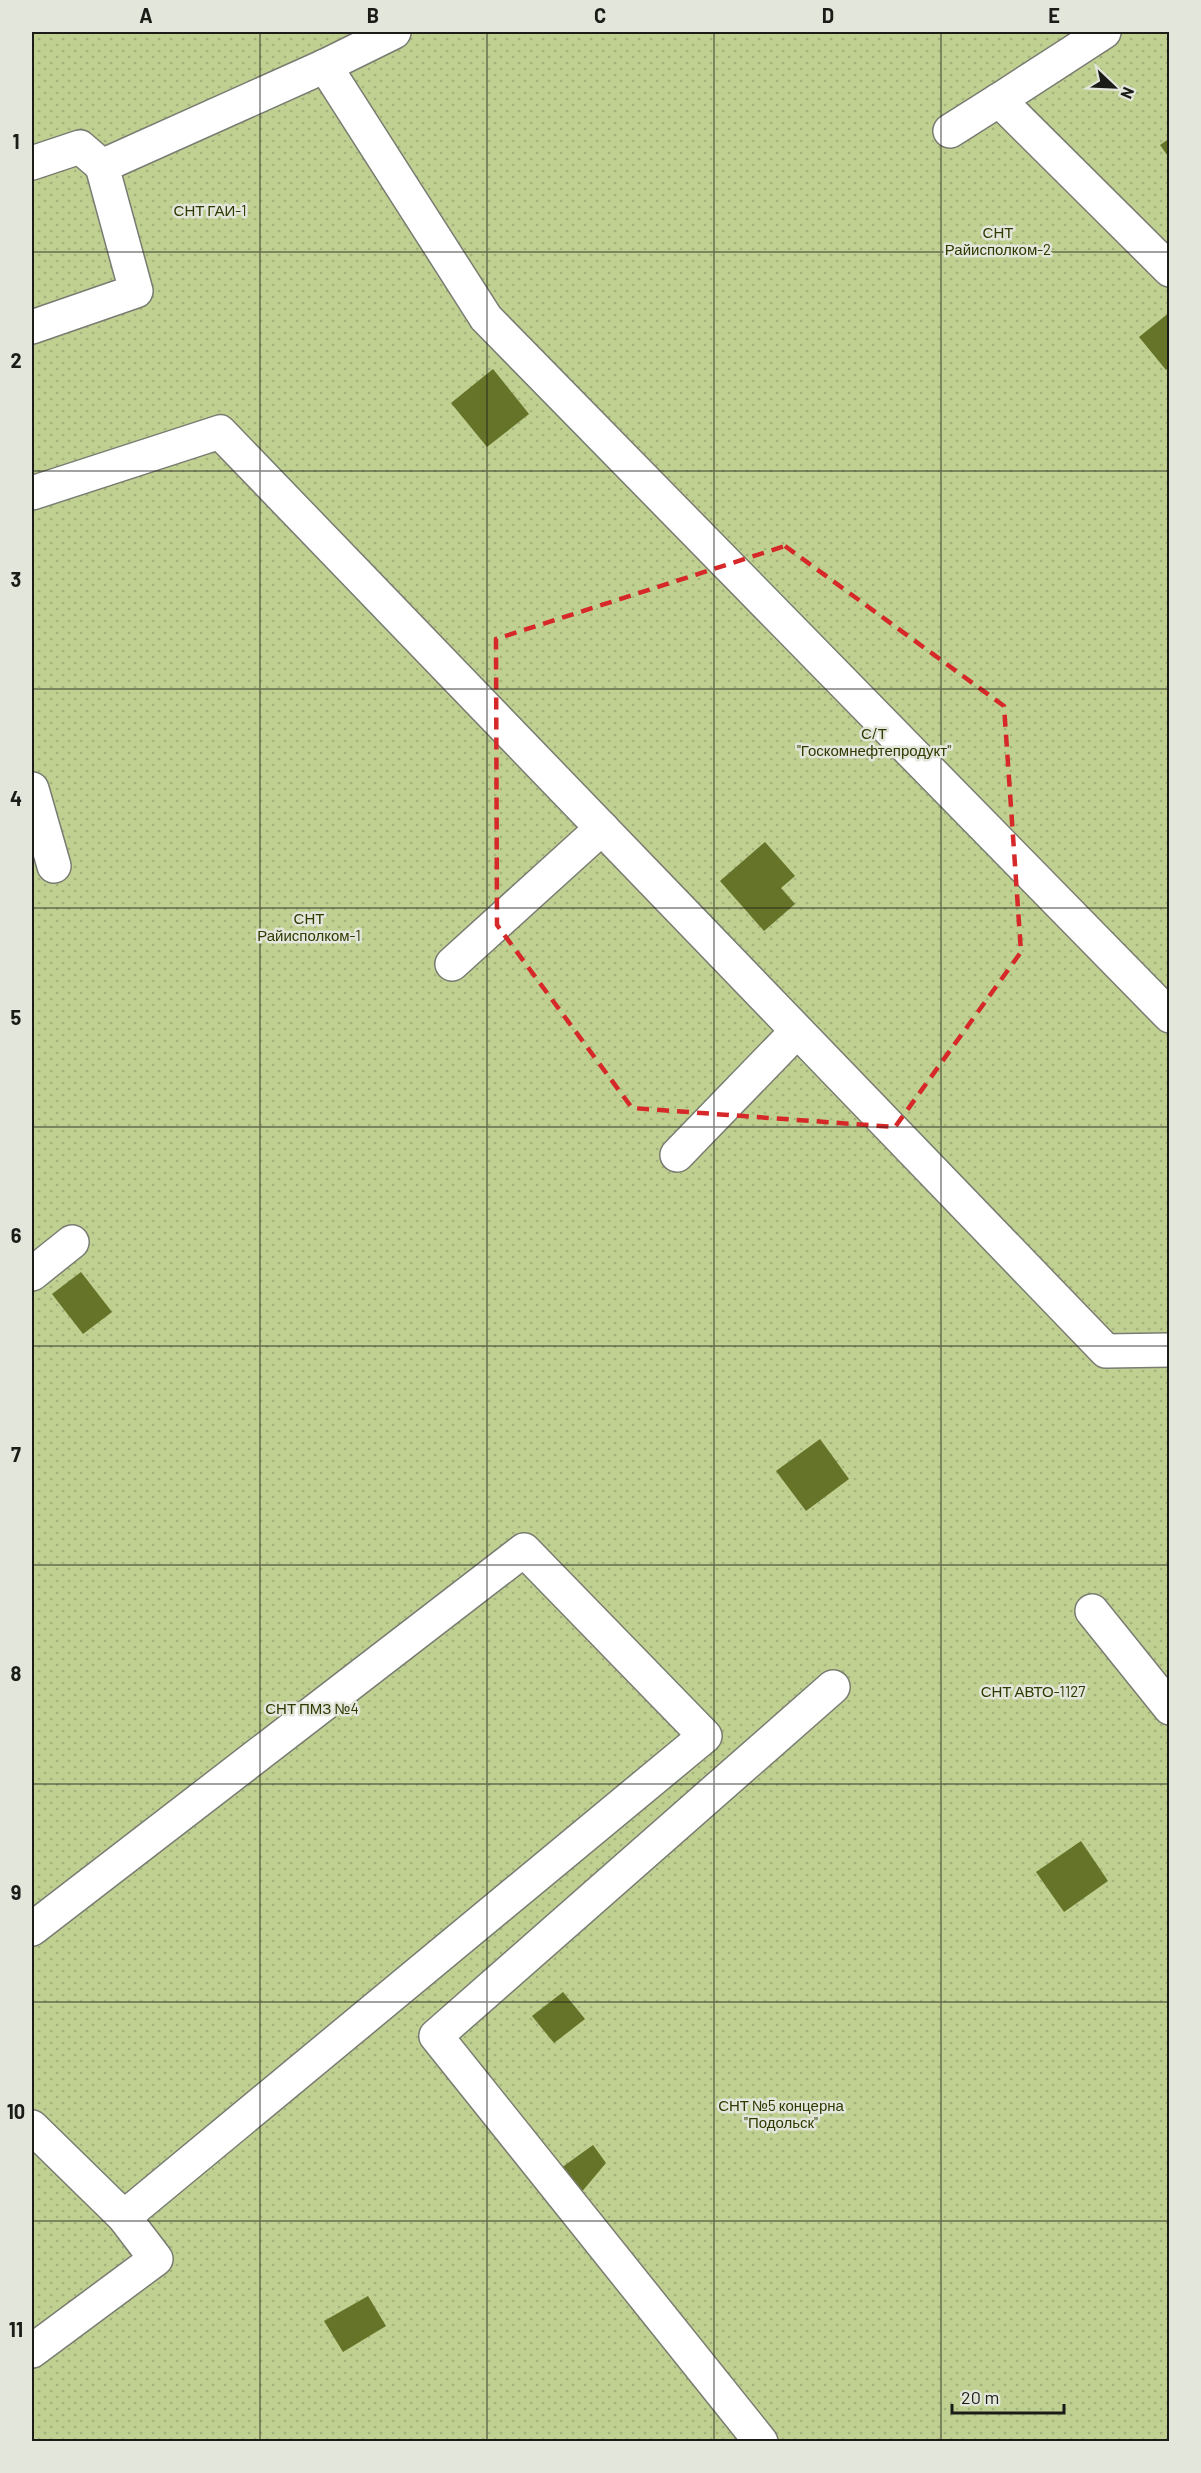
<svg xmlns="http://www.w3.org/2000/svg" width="1201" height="2473" viewBox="0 0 1201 2473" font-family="Barlow,sans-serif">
	<defs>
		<pattern id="green-dots" width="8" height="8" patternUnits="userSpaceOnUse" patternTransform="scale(1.5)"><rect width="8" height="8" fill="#bfd091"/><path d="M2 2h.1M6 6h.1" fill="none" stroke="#a4b27c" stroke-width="1.8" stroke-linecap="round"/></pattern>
	</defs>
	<rect width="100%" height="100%" fill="#e2e6db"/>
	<polygon fill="url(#green-dots)" points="32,32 1169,32 1169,2441 36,2442 32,2436"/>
	<g fill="#657429">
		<polygon points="1170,138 1170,159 1160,145"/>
		<polygon points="1170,312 1170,366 1166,370 1139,337"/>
		<polygon points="493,369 529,414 487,447 451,403"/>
		<polygon points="765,842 795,876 781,888 795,904 764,931 720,881"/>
		<polygon points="81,1272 112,1312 83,1334 52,1294"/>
		<polygon points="820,1439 849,1479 806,1511 776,1471"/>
		<polygon points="1081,1841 1108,1881 1064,1912 1036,1872"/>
		<polygon points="563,1992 585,2019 554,2043 532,2016"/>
		<polygon points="593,2145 606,2163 580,2194 561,2168"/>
		<polygon points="368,2296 386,2326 343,2352 324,2321"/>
	</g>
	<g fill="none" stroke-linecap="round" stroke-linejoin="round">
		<defs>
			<g id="minor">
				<polyline points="1104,32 999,100 1170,270"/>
				<polyline points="325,66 486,318 1170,1016"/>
				<polyline points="950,131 999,100"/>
				<polyline points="32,163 80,147 102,166 325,66 394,32"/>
				<polyline points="32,327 136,291 102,166"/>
				<polyline points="32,493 220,432 1106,1351 1170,1350"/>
				<polyline points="32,789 54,866"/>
				<polyline points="452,964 602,828"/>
				<polyline points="677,1155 797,1031"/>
				<polyline points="32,1274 72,1242"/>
				<polyline points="1092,1611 1170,1708"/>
				<polyline points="32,1929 524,1550 705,1736 124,2217"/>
				<polyline points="32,2127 124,2217 156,2259 32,2351"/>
				<polyline points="761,2442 436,2036 833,1687"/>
			</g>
		</defs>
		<use href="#minor" stroke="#797c72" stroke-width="36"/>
		<use href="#minor" stroke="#fff" stroke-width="33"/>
	</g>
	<path fill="none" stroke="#d62828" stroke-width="4.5" stroke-dasharray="12 8" stroke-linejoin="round" d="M785 546 1004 706 1021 952 895 1127 632 1108 497 925 496 639Z"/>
	<path fill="none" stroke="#1b1c18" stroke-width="1.5" stroke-opacity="0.55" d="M260 32V2442M487 32V2442M714 32V2442M941 32V2442M32 252H1170M32 471H1170M32 689H1170M32 908H1170M32 1127H1170M32 1346H1170M32 1565H1170M32 1784H1170M32 2002H1170M32 2221H1170"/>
	<g text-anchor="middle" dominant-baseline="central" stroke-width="5" stroke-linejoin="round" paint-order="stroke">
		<g font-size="15" fill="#2f3900" stroke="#e2e6db">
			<text x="210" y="210">СНТ ГАИ-1</text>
			<text x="998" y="232">СНТ<tspan x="998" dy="17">Райисполком-2</tspan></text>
			<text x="874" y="733">С/Т<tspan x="874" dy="17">"Госкомнефтепродукт"</tspan></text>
			<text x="309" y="918">СНТ<tspan x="309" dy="17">Райисполком-1</tspan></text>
			<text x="1033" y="1691">СНТ АВТО-1127</text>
			<text x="312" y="1708">СНТ ПМЗ №4</text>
			<text x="781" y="2105">СНТ №5 концерна<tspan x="781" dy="17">"Подольск"</tspan></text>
		</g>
	</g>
	<rect width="1201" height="2473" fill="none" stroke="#e2e6db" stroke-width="66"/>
	<g transform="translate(1114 87) rotate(113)" stroke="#e2e6db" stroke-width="4.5" paint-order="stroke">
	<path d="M0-4.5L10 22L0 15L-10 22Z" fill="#1b1c18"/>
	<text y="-9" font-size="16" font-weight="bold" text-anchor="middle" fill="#1b1c18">N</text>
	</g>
	<path d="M952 2404v9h112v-9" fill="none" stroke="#1b1c18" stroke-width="3"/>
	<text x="961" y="2404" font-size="18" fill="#1b1c18" stroke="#e2e6db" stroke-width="4.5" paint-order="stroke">20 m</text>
	<rect x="33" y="33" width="1135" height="2407" fill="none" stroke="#1b1c18" stroke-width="2"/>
	<g font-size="20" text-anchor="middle" font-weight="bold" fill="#1b1c18">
		<text x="146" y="23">A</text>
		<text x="373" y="23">B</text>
		<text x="600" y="23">C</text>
		<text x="828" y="23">D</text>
		<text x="1054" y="23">E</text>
		<text x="16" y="149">1</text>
		<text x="16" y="368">2</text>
		<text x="16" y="587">3</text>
		<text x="16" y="806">4</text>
		<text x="16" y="1025">5</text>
		<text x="16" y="1243">6</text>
		<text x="16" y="1462">7</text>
		<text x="16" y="1681">8</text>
		<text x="16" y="1900">9</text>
		<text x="16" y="2119">10</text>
		<text x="16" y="2337">11</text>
	</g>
</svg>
